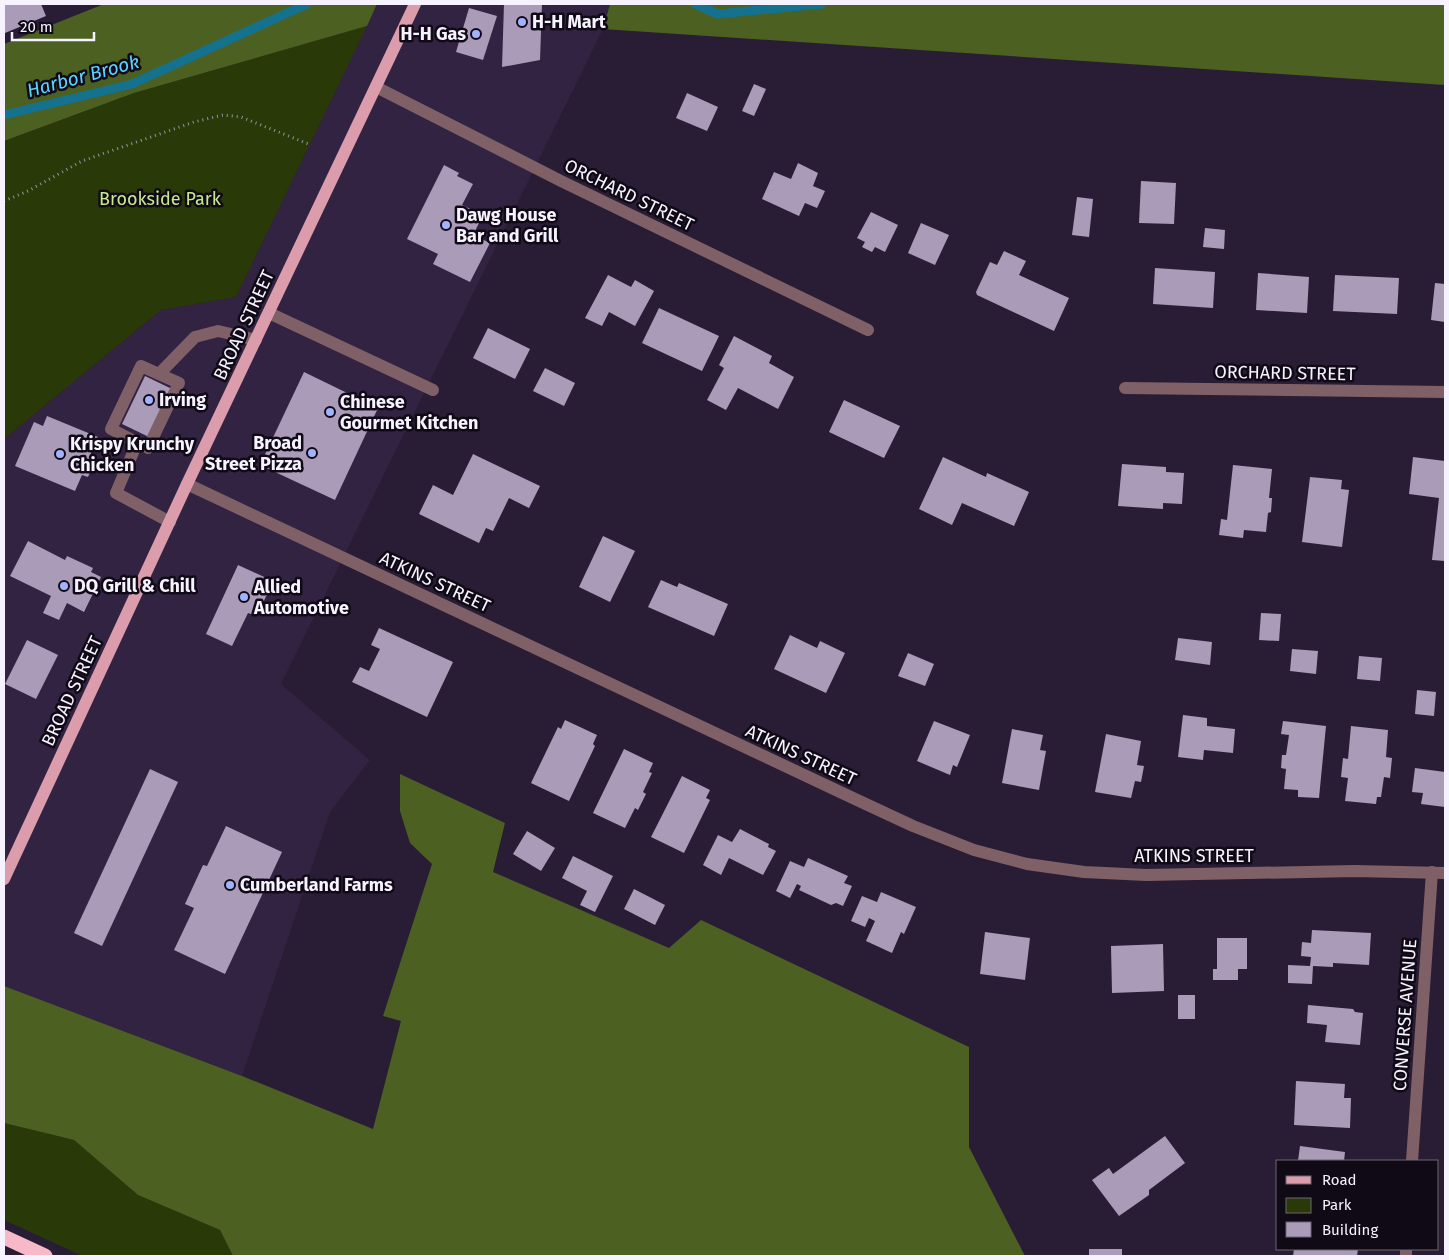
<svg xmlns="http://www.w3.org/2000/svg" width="1449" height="1260" viewBox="0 0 1449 1260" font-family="'Fira Sans',sans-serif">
	<rect width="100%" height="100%" fill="#291d35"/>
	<polygon fill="#312341" points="377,4 727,4 721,37 603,29 281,684 370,760 330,812 242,1076 4,986 4,439 161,310 236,297"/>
	<g fill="#2a3908">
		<polygon points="367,26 236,297 161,310 4,439 4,141 134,93"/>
		<polygon points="4,1123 74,1140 138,1195 220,1230 233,1256 83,1256 4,1220"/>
	</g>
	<g fill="#4b6021">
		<polygon points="104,4 377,4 367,26 134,93 4,141 4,44"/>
		<polygon points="610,4 1445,4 1445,85 603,29"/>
		<polygon points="400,774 505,823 493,872 669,948 701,920 969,1047 969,1147 1025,1256 233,1256 220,1230 138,1195 74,1140 4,1123 4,986 242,1076 373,1129 401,1021 383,1016 432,864 410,843 400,811"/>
	</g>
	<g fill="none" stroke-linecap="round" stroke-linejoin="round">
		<g stroke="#14728f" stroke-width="9">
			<polyline points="695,4 718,14 822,4"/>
			<polyline points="4,115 132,84 307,4"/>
		</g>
	</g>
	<g fill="#aa9bb9">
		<polygon points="4,4 41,4 46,16 5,33"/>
		<polygon points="504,4 542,4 540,60 502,67"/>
		<polygon points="469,8 497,16 483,60 456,52"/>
		<polygon points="754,84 766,89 754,116 742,111"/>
		<polygon points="687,93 718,107 707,131 676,118"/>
		<polygon points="798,163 818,173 813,186 825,191 817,208 805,203 799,216 762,199 774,172 791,179"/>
		<polygon points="444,165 459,173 457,176 473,184 462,205 483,215 473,235 490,243 470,282 433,264 438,254 407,239"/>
		<polygon points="1141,181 1176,183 1174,224 1139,223"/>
		<polygon points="1077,197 1093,199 1089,237 1072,235"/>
		<polygon points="871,212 898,225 885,252 875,247 872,252 862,247 865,242 857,238"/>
		<polygon points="921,223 949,235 935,265 908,253"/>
		<polygon points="1205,228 1225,230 1224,249 1203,247"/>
		<polygon points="1004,251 1026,261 1019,275 1069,298 1054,331 977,295 976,292 990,262 997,265"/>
		<polygon points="1155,268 1215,272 1213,308 1153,304"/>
		<polygon points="1258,273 1309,277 1307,313 1256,310"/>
		<polygon points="608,275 631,287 635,280 654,291 635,326 609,312 602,326 585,318"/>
		<polygon points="1335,275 1399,278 1397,314 1333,311"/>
		<polygon points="1435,283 1445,284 1445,322 1431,320"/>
		<polygon points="659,308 719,336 702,371 642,343"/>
		<polygon points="488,328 530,349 515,379 473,358"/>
		<polygon points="734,336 772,356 769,363 794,377 778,409 738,388 726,410 707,400 724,368 719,365"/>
		<polygon points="545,368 575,383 564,406 533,391"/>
		<polygon points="304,372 378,408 335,500 260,465"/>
		<polygon points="145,376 172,389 149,437 122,424"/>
		<polygon points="844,400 900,426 884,458 829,432"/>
		<polygon points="47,416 98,437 89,458 95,460 88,477 82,475 75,491 15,466 34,422 43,426"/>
		<polygon points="473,454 540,486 529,508 509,498 493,531 486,528 479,543 419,514 433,485 453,495"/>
		<polygon points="943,457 986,477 987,473 1029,492 1014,526 962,503 952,525 919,509"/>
		<polygon points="1413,457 1445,461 1445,561 1432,560 1439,498 1409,494"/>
		<polygon points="1122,464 1166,467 1166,472 1184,473 1182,504 1163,503 1163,509 1118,506"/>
		<polygon points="1233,465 1272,469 1269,498 1272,498 1271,512 1268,513 1266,532 1244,530 1243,538 1219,535 1221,519 1227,520"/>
		<polygon points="1310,477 1342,480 1341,489 1349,490 1342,547 1302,542"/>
		<polygon points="603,536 635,551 610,602 579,587"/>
		<polygon points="28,541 65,560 67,556 93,568 91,572 101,577 84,612 67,603 59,620 43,613 51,596 10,576"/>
		<polygon points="238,565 273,581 257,616 248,613 232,646 206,634"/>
		<polygon points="661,580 677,587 679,583 728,604 714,636 648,607"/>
		<polygon points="1261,613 1281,614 1279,641 1259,640"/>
		<polygon points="379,628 453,662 427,717 352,682 360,667 369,671 380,649 371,645"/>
		<polygon points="790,635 817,648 820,641 845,653 826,693 774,669"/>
		<polygon points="1178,638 1212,642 1210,665 1175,660"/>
		<polygon points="27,640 58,655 36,699 5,684"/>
		<polygon points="1292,649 1318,651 1316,674 1290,671"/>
		<polygon points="908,653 934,664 925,686 898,676"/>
		<polygon points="1359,656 1382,658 1380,681 1357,679"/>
		<polygon points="1417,690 1436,692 1434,716 1415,714"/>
		<polygon points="1183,715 1207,718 1207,726 1235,729 1233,753 1204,750 1203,760 1178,757"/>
		<polygon points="565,720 597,735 593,744 595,746 569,801 531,783 558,727 561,729"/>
		<polygon points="934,721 970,735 957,767 953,765 950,775 917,761"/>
		<polygon points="1283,721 1326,726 1319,798 1298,797 1298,790 1284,789 1286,769 1281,768 1282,755 1286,755 1289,735 1281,734"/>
		<polygon points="1351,726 1388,730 1386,757 1392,758 1390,778 1384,777 1381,797 1377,797 1376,804 1345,801 1348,778 1341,777 1343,758 1348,759"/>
		<polygon points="1012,729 1043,735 1040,750 1046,751 1039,790 1002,783"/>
		<polygon points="1106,734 1141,741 1137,765 1144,766 1141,782 1135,781 1131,798 1095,792"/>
		<polygon points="624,749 653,763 649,772 652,773 643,792 646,794 638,810 635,808 625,828 593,813"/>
		<polygon points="1415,768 1445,772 1445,807 1421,804 1423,793 1412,792"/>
		<polygon points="150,769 178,782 102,946 74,933"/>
		<polygon points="682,776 710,790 706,798 710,800 684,853 651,837"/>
		<polygon points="226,826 282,852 225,974 174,950 194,908 185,904 203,865 207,866"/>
		<polygon points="740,829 769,844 768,847 776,851 763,875 729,858 721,875 703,865 718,835 732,842"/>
		<polygon points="527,831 555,848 541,871 513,854"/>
		<polygon points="573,856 613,876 595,912 580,905 587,891 562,878"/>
		<polygon points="808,858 848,876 844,883 852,886 843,906 836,903 831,905 799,890 801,886 797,884 790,898 776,891 790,861 804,867"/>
		<polygon points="634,889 665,905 655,925 624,909"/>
		<polygon points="881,892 916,907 904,934 901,932 892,953 866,941 875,921 869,918 865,927 851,921 862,896 877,902"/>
		<polygon points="1312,930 1371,933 1369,965 1333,963 1333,967 1313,966 1312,984 1288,983 1288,965 1310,966 1311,957 1301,956 1302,942 1311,943"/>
		<polygon points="985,932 1030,938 1025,980 980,974"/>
		<polygon points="1217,938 1247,938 1247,969 1238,969 1238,980 1213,980 1213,969 1217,969"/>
		<polygon points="1163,944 1164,991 1112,993 1111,946"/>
		<rect x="1178" y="995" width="17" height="24"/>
		<polygon points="1308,1005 1353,1009 1355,1012 1363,1013 1360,1045 1325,1042 1327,1025 1307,1023"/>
		<polygon points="1296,1081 1345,1084 1344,1098 1351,1098 1350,1128 1294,1125"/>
		<polygon points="1165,1136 1185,1163 1149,1190 1149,1195 1119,1216 1092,1180 1109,1168 1113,1174"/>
		<polygon points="1300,1146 1345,1152 1344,1161 1298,1161"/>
		<rect x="1089" y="1249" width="33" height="7"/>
		<polygon points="1294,1249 1358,1249 1357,1256 1293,1256"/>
	</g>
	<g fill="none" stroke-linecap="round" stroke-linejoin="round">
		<polyline stroke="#9991a3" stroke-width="3" stroke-dasharray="1 4" stroke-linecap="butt" points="4,201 28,191 82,161 194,122 223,115 241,117 311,145"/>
		<g stroke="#7f6067" stroke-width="12">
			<polyline points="269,313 433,390"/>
			<polygon points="141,366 179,383 148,448 111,429"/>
			<polyline points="159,374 195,337 218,331 256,340"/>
			<polyline points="137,443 116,493 170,522"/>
		</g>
		<g stroke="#7f6067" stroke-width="12">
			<polyline points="376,87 561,181 868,330"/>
			<polyline points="1125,388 1445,392"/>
			<polyline points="187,484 855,799 913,826 974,850 1027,864 1084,872 1146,875 1355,871 1445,873"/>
			<polyline points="1412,1161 1432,872"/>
			<polyline points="1406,1256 1406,1249"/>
		</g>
		<polyline stroke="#db9cab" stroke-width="12" points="4,879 187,484 415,4"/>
		<polyline stroke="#f7b9c7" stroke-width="15" points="4,1237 45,1256"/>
	</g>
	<g fill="#a2b2fd" stroke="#0f0a15" stroke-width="2">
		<circle cx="522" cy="22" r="5"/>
		<circle cx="476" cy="34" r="5"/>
		<circle cx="446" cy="225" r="5"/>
		<circle cx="149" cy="400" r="5"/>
		<circle cx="330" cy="412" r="5"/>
		<circle cx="312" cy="453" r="5"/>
		<circle cx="60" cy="454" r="5"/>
		<circle cx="64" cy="586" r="5"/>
		<circle cx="244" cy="597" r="5"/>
		<circle cx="230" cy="885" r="5"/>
	</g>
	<g text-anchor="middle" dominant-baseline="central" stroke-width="5" stroke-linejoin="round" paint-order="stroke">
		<g font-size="18" font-weight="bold" fill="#f7f2ff" stroke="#0f0a15" text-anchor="start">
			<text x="532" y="22">H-H Mart</text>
			<text x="466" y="34" text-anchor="end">H-H Gas</text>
			<text x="456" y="215">Dawg House<tspan x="456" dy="21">Bar and Grill</tspan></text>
			<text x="159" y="400">Irving</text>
			<text x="340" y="402">Chinese<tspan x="340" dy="21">Gourmet Kitchen</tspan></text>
			<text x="302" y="443" text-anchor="end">Broad<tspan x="302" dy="21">Street Pizza</tspan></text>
			<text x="70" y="444">Krispy Krunchy<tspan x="70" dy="21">Chicken</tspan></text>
			<text x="74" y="586">DQ Grill &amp; Chill</text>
			<text x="254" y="587">Allied<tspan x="254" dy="21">Automotive</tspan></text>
			<text x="240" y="885">Cumberland Farms</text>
		</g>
		<g font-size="18" fill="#f7f2ff" stroke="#0f0a15">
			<text transform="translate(629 195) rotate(26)">ORCHARD STREET</text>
			<text transform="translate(244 325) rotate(-65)">BROAD STREET</text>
			<text transform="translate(1285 373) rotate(1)">ORCHARD STREET</text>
			<text transform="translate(435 582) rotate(25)">ATKINS STREET</text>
			<text transform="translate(72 691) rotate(-65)">BROAD STREET</text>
			<text transform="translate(801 755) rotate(25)">ATKINS STREET</text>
			<text x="1194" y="856">ATKINS STREET</text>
			<text transform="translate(1405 1015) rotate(-86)">CONVERSE AVENUE</text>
		</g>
		<g font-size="18" fill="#c7e88d" stroke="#0f0a15">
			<text x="160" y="199">Brookside Park</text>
		</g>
		<g font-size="19" font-style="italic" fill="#5cd4ff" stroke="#0f0a15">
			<text transform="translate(83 76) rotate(-15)">Harbor Brook</text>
		</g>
	</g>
	<rect width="1449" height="1260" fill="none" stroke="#f7f2ff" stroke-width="10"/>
	<rect x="1276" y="1160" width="162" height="90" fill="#0f0a15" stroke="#6c6773"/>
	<rect x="1286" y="1176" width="25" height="8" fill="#db9cab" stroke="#6c6773"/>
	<text x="1322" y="1185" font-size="15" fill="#f7f2ff">Road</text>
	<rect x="1286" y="1198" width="25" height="15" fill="#2a3908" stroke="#6c6773"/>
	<text x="1322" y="1210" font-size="15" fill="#f7f2ff">Park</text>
	<rect x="1286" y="1222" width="25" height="15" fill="#aa9bb9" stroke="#6c6773"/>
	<text x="1322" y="1235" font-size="15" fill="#f7f2ff">Building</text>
	<path d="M12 32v8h82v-8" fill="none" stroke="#f7f2ff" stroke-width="2.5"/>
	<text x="20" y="32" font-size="15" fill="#f7f2ff" stroke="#0f0a15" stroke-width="4" paint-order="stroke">20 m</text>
</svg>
